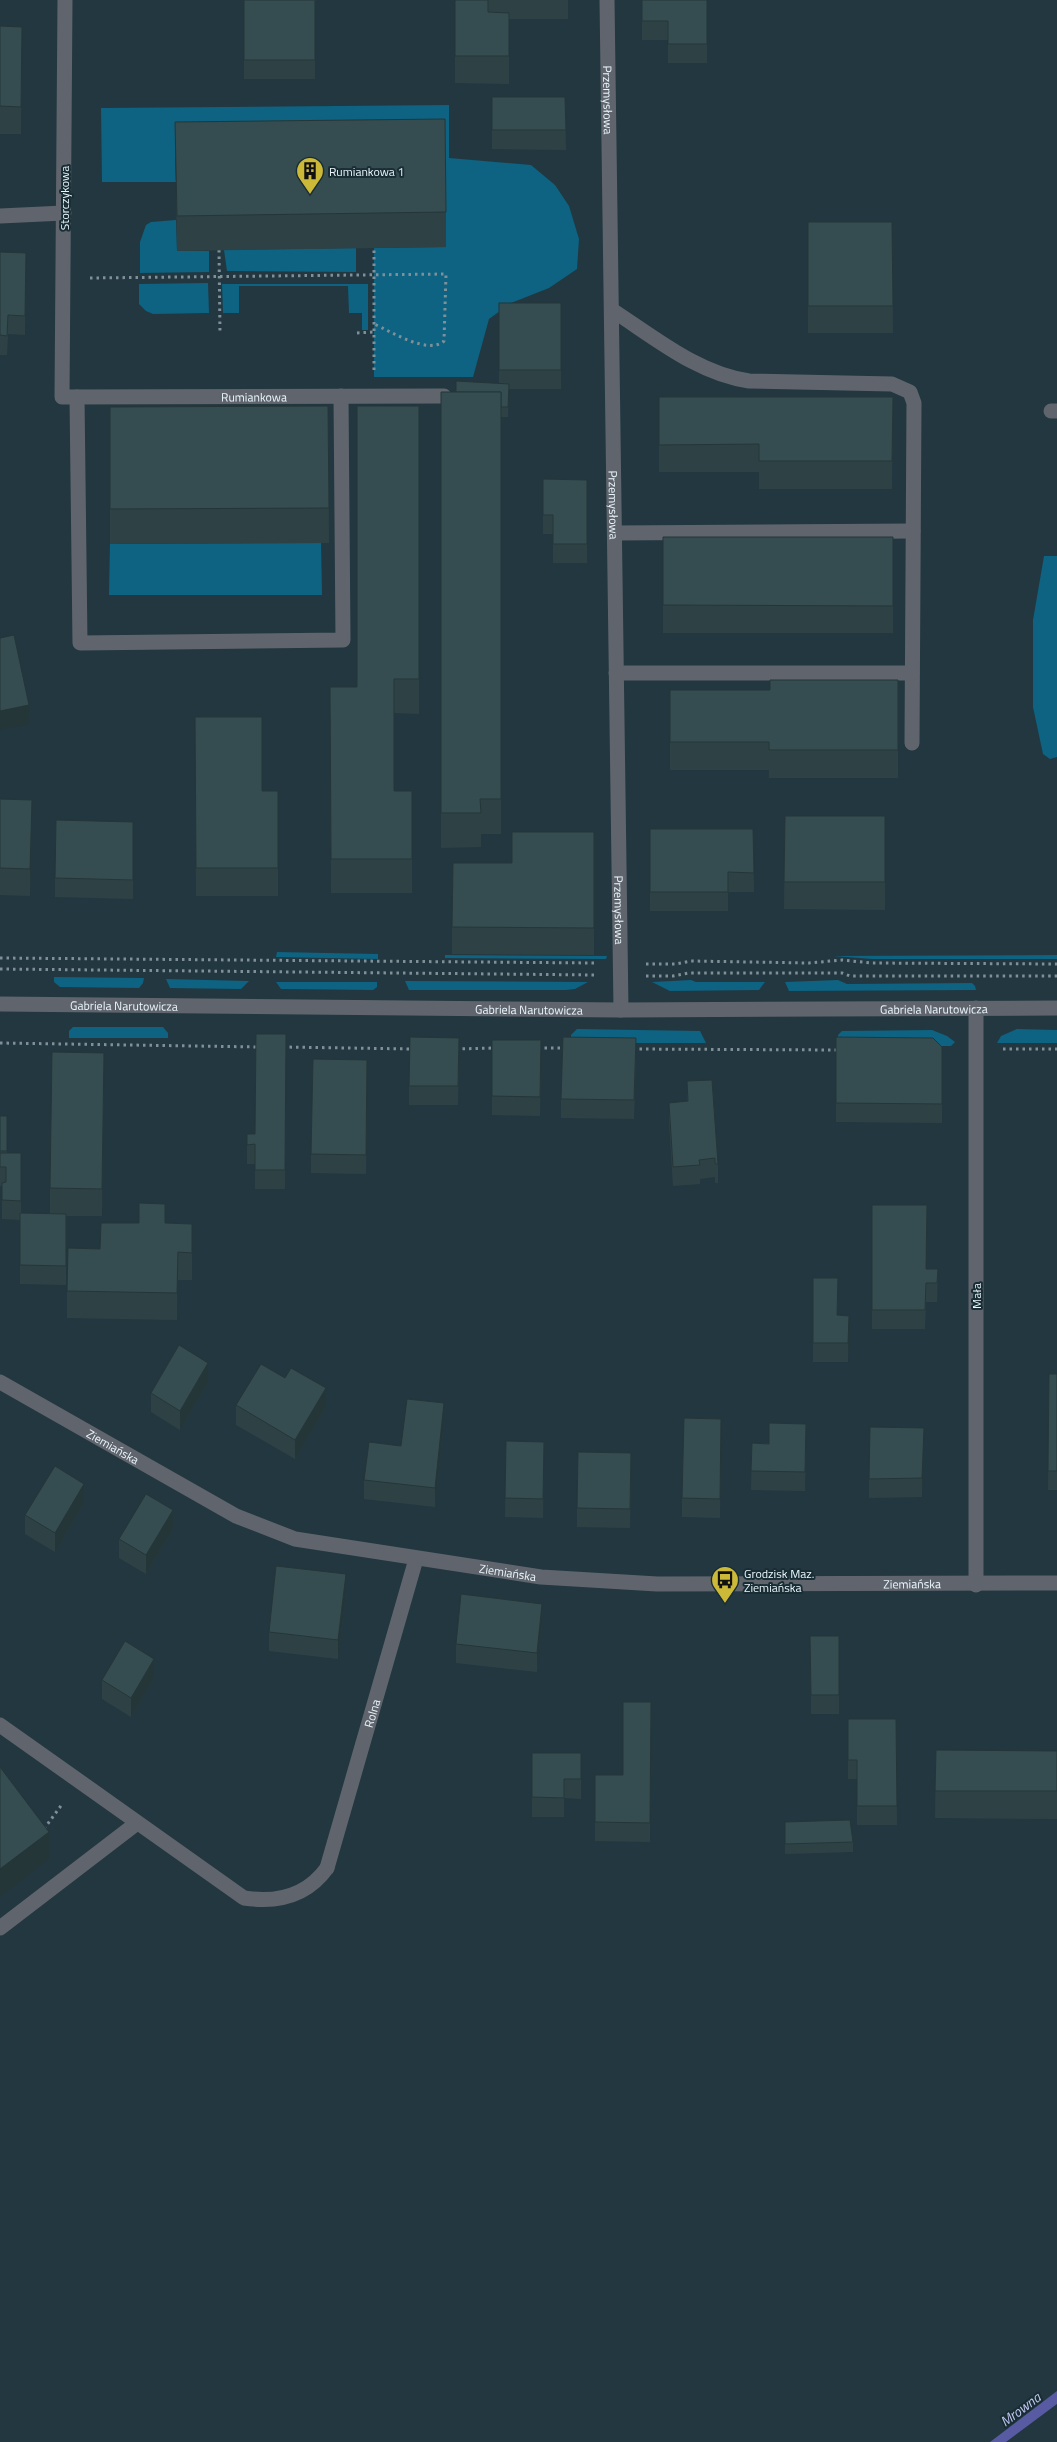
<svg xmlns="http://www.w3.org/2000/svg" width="1057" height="2442" viewBox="0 0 1057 2442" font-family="'Titillium Web',sans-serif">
	<rect width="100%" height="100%" fill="#233740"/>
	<g fill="#0d6381">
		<polygon points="449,105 449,158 531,165 555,185 569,206 579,239 577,269 549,288 511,303 489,319 473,377 374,377 374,248 446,247 175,157 176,182 102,182 101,108"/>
		<polygon points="176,220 177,251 209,251 209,272 140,273 140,242 146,225 151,222"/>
		<polygon points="356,248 356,272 227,271 224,250"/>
		<polygon points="208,283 209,313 153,314 146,311 139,304 139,284"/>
		<polygon points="222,284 368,284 368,330 362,330 362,313 349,313 348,286 239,286 239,313 223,313"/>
		<polygon points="321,543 322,595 109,595 110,544"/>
		<polygon points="1044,556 1057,556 1057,757 1050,759 1043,754 1033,707 1033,620"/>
		<polygon points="277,952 378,954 378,959 276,957"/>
		<polygon points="445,955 607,956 606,959 445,958"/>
		<polygon points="1057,955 1057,959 872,959 833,956"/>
		<polygon points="54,977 144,978 143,983 139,988 60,987 54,982"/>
		<polygon points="166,979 249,981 241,989 170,988"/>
		<polygon points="691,980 696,982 765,982 759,990 670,991 652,982"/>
		<polygon points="838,980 847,984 972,983 975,986 976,990 789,991 785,982"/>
		<polygon points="405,981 588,982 575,989 566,990 409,990"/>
		<polygon points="276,982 377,982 377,987 373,990 281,989"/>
		<polygon points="73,1027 163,1027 168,1033 168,1038 69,1038 69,1031"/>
		<polygon points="577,1029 700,1031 706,1043 571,1043 571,1035"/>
		<polygon points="1017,1029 1057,1030 1057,1043 997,1043 1001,1036"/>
		<polygon points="932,1030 947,1036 955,1042 951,1046 838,1046 838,1035 842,1031"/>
	</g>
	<polygon fill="#585aa2" points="1057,2391 1057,2404 1006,2442 990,2442"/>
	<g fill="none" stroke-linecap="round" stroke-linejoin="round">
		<g stroke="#809098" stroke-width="3" stroke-dasharray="2.5 4" stroke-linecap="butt">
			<polyline points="219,250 220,334"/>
			<path d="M90 278 446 274 444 341C428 355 392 332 374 324"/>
			<polyline points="357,333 374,332"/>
			<polyline points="374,370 374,248"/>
			<polyline points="0,958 594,963"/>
			<polyline points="646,964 676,964 691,961 809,963 842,960 871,963 1057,964"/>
			<polyline points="0,969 595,975"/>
			<polyline points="646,976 673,976 689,973 842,973 850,976 1057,976"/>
			<polyline points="0,1043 259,1047"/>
			<polyline points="283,1047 412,1049"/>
			<polyline points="538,1048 567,1048"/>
			<polyline points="456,1049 494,1048"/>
			<polyline points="633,1049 839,1050"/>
			<polyline points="1003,1049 1057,1049"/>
			<polyline points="44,1829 63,1803"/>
		</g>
		<g stroke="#60656d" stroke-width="15">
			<path d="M612 310C654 337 698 374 749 381L892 384 910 392 914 403 912 743"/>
			<polyline points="77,397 80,643 343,640 341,396"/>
			<polyline points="1051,411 1057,411"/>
			<polyline points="615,533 913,531"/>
			<polyline points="616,673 912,673"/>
			<path d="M0 1725 244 1898C277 1903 307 1896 327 1868"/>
			<polyline points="0,1928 137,1823"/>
		</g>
		<g stroke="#60656d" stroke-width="15">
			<path id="s1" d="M65 0 62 397 444 396"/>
			<path id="s2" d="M607 0 621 1010"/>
			<polyline points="0,216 64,213"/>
			<path id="s3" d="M0 1004 621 1010 1057 1008"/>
			<path id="s4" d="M0 1382 236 1516 295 1539 541 1577 657 1584 1057 1583"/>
			<polyline points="976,1585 976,1008"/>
			<path id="s5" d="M327 1868 416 1559"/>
		</g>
	</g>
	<g fill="#2e4245">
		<polygon points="244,0 316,0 316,1 315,1 315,79 244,79"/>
		<polygon points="455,0 568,0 568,19 509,19 509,84 455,83"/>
		<polygon points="642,0 707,0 707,63 668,63 668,40 642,40"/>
		<polygon points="0,26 22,54 21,134 0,134"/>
		<polygon points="492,97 565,97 566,150 492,149"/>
		<polygon points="175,122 446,212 446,247 177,251"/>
		<polygon points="808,222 892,222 893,333 808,333"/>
		<polygon points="0,252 26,272 25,335 8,334 7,355 0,355"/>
		<polygon points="499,303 561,303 561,389 509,389 508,417 501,417 501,834 481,834 481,847 441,848 441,392 456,392 499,384"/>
		<polygon points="659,397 893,397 892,489 759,489 759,472 659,472"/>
		<polygon points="328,406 329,543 110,544 110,407"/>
		<polygon points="419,406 419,714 394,713 394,791 412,791 412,893 331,893 330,687 357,687"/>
		<polygon points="543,479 587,480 587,563 553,563 553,534 543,534"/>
		<rect x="663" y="537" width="230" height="96"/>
		<polygon points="898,680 898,778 769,778 769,770 670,770 670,690 770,690"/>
		<polygon points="195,717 262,791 278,791 278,896 196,896"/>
		<polygon points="0,799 32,827 30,896 0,895"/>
		<polygon points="785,816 885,816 885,910 784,909"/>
		<polygon points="133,822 133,899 55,897 55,878"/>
		<polygon points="650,829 753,829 754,892 728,892 728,911 650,911"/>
		<polygon points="594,832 594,955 452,954 452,927 512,863"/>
		<polygon points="286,1034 285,1189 255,1189 255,1164 247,1164 247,1134 255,1134"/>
		<polygon points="836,1037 942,1047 942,1123 836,1122"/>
		<polygon points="492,1040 541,1059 540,1116 492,1115"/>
		<polygon points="459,1057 458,1105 409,1105 409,1086"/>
		<polygon points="636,1057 634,1119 561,1118 561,1099"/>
		<polygon points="367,1060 366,1174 311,1173 311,1154"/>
		<polygon points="104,1080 102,1216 66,1216 66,1285 20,1284 20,1220 2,1219 2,1186 0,1186 0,1116 7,1116 7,1153 21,1153 21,1213 50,1214 50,1188"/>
		<polygon points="687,1081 718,1164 718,1183 715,1183 715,1177 700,1179 700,1184 673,1186 669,1122 669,1103 687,1101"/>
		<polygon points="872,1205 927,1269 938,1269 937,1302 926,1302 925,1329 872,1329"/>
		<polygon points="165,1223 192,1224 192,1280 178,1280 177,1320 67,1318 67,1291"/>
		<polygon points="813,1278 838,1297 837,1315 849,1335 848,1362 813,1362"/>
		<polygon points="1049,1374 1057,1374 1057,1490 1048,1490"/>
		<polygon points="285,1378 326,1407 295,1459 236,1425 236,1405"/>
		<polygon points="208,1382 180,1430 151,1412 151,1393"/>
		<polygon points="721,1419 720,1518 682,1517 682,1498"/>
		<polygon points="444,1422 435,1507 364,1499 364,1480 401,1446"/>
		<polygon points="506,1441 544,1442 543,1518 505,1517"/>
		<polygon points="752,1443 806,1443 805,1491 751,1490"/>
		<polygon points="924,1447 922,1497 869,1498 869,1479"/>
		<polygon points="631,1472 630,1528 577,1527 577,1508"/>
		<polygon points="84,1503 55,1552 25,1534 25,1515"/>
		<polygon points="173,1529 146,1574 119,1558 119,1539"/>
		<polygon points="346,1593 338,1659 269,1651 269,1632"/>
		<polygon points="542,1623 537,1672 456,1663 456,1644"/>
		<polygon points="810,1636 839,1636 839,1714 811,1714"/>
		<polygon points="154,1678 131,1717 102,1699 102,1680"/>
		<polygon points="651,1702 650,1842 595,1841 595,1775 623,1775"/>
		<polygon points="848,1719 896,1719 897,1825 857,1825 857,1779 848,1779"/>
		<polygon points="936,1750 1057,1751 1057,1819 935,1818"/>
		<polygon points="532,1753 581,1753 581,1799 564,1798 564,1817 532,1817"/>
		<polygon points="785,1822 853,1842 853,1852 785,1854"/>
	</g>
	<g fill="#253638">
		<polygon points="22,27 22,54 21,134 21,107"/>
		<polygon points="26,253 26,272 25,335 25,316"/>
		<polygon points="29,705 29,724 0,730 0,711"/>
		<polygon points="32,800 32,827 30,896 30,869"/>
		<polygon points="104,1053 104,1080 102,1216 102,1189"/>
		<polygon points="178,1252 178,1280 177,1320 177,1293"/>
		<polygon points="849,1316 849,1335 848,1362 848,1343"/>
		<polygon points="208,1363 208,1382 180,1430 180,1411"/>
		<polygon points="326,1388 326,1407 295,1459 295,1440"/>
		<polygon points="444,1403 444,1422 435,1507 435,1488"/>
		<polygon points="924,1428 924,1447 922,1497 922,1478"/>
		<polygon points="84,1484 84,1503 55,1552 55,1533"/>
		<polygon points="173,1510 173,1529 146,1574 146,1555"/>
		<polygon points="346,1574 346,1593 338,1659 338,1640"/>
		<polygon points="542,1604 542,1623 537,1672 537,1653"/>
		<polygon points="154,1659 154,1678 131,1717 131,1698"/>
		<polygon points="49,1832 49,1859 0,1897 0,1869"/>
	</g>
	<g fill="#354d50" stroke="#253638">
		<rect x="244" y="0" width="71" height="60"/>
		<polygon points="455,0 488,0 488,12 509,13 509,56 455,56"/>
		<polygon points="642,0 707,0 707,44 668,44 668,21 642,21"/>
		<polygon points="0,26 22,27 21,107 0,106"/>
		<polygon points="492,97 565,97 566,130 492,130"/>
		<polygon points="445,119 446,212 177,216 175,122"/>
		<polygon points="808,222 892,222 893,306 808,306"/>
		<polygon points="0,252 26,253 25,316 8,315 7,336 0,335"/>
		<rect x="499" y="303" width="62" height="67"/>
		<polygon points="456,381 509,384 508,407 501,407 501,392 456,392"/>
		<polygon points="441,392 501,392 501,799 480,799 481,813 441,813"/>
		<polygon points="659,397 893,397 892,461 759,461 759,444 659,445"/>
		<polygon points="328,406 329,508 110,509 110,407"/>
		<polygon points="357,406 419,406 419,679 394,679 394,791 412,791 412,859 331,859 330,687 357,687"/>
		<polygon points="543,479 587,480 587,544 553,544 553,515 543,515"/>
		<polygon points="663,537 893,537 893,606 663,605"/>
		<polygon points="14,635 29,705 0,711 0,638"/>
		<polygon points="770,680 898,680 898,750 769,750 769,742 670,742 670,690 770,690"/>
		<polygon points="195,717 262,717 262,791 278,791 278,868 196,868"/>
		<polygon points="0,799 32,800 30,869 0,868"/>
		<polygon points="785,816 885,816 885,882 784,882"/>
		<polygon points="56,820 133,822 133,880 55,878"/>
		<polygon points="650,829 753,829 754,873 728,872 728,892 650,892"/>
		<polygon points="512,832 594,832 594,928 452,927 453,863 512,863"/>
		<polygon points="256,1034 286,1034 285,1170 255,1170 255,1144 247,1145 247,1134 255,1134"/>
		<polygon points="410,1037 459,1038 458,1086 409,1086"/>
		<polygon points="563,1037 636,1038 634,1100 561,1099"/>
		<polygon points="836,1037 933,1038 942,1047 942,1104 836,1103"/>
		<polygon points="492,1040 541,1040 540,1097 492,1096"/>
		<polygon points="52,1052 104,1053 102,1189 50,1188"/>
		<polygon points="313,1059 367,1060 366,1155 311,1154"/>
		<polygon points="712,1080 718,1164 715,1164 715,1158 699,1160 700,1165 673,1167 669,1103 688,1101 687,1081"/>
		<rect x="0" y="1116" width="7" height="35"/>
		<polygon points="0,1153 21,1153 21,1201 2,1200 2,1183 6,1182 6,1167 0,1167"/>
		<polygon points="139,1203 165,1204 165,1223 192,1224 192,1253 178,1252 177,1293 67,1291 68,1248 100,1249 101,1223 139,1223"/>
		<polygon points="872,1205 927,1205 926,1269 938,1269 937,1283 926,1283 925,1310 872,1310"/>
		<polygon points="20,1213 66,1214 66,1266 20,1265"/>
		<polygon points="813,1278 838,1278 837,1315 849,1316 848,1343 813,1343"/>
		<polygon points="179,1345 208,1363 180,1411 151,1393"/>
		<polygon points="261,1364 285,1378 291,1368 326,1388 295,1440 236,1405"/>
		<polygon points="1049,1374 1057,1374 1057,1471 1048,1471"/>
		<polygon points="407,1399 444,1403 435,1488 364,1480 369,1442 401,1446"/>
		<polygon points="684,1418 721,1419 720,1499 682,1498"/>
		<polygon points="769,1423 806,1424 805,1472 751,1471 752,1443 769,1444"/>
		<polygon points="870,1427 924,1428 922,1478 869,1479"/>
		<polygon points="506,1441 544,1442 543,1499 505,1498"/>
		<polygon points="578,1452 631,1453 630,1509 577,1508"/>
		<polygon points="55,1466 84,1484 55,1533 25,1515"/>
		<polygon points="146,1494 173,1510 146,1555 119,1539"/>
		<polygon points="276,1566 346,1574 338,1640 269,1632"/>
		<polygon points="461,1594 542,1604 537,1653 456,1644"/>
		<polygon points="810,1636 839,1636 839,1695 811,1695"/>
		<polygon points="125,1641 154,1659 131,1698 102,1680"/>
		<polygon points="623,1702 651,1702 650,1823 595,1822 595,1775 623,1775"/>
		<polygon points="848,1719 896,1719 897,1806 857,1806 857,1760 848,1760"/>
		<polygon points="936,1750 1057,1751 1057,1791 935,1791"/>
		<polygon points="532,1753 581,1753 581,1779 564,1779 564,1798 532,1797"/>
		<polygon points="0,1767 49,1832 0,1869"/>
		<polygon points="850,1820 853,1842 785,1844 785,1822"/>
	</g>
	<defs>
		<symbol id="building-pin" viewBox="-11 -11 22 30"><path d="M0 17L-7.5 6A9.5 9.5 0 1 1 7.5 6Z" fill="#cdb938" stroke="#192d35"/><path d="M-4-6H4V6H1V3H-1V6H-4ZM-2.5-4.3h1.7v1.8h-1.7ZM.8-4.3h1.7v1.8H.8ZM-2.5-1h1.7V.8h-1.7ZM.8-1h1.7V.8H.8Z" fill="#111"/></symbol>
		<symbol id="bus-pin" viewBox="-11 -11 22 30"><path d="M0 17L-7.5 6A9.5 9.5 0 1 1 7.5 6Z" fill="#cdb938" stroke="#192d35"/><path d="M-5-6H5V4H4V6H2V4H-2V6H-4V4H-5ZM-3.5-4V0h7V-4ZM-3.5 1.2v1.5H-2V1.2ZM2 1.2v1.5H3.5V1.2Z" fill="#111"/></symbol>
	</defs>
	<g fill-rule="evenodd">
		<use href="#building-pin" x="294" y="155" width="32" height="43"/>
		<use href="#bus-pin" x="709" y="1564" width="32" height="43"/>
	</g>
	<g text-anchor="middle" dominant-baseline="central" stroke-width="4" stroke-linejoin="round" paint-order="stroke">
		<g font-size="12" fill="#eaf6fc" stroke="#192d35">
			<text stroke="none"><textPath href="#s2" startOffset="100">Przemysłowa</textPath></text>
			<text transform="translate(64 198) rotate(-90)">Storczykowa</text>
			<text stroke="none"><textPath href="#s1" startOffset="589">Rumiankowa</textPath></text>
			<text stroke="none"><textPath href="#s2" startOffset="505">Przemysłowa</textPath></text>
			<text stroke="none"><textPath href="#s2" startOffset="910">Przemysłowa</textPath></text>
			<text stroke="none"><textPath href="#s3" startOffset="124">Gabriela Narutowicza</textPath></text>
			<text stroke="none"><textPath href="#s3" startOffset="934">Gabriela Narutowicza</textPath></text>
			<text stroke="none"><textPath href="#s3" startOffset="529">Gabriela Narutowicza</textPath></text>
			<text transform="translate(976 1296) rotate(-90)">Mała</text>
			<text stroke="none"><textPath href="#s4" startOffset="130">Ziemiańska</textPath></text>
			<text stroke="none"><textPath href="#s4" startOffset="550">Ziemiańska</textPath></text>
			<text stroke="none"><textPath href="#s4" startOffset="955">Ziemiańska</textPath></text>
			<text stroke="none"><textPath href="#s5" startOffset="161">Rolna</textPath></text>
		</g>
		<g font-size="12" fill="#eaf6fc" stroke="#192d35" text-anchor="start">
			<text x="329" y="171">Rumiankowa 1</text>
			<text x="744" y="1573">Grodzisk Maz.<tspan x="744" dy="14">Ziemiańska</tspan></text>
		</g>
		<g font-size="14" font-style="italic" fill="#c2c7f0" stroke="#192d35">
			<text transform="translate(1020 2409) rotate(-37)">Mrowna</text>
		</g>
	</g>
</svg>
